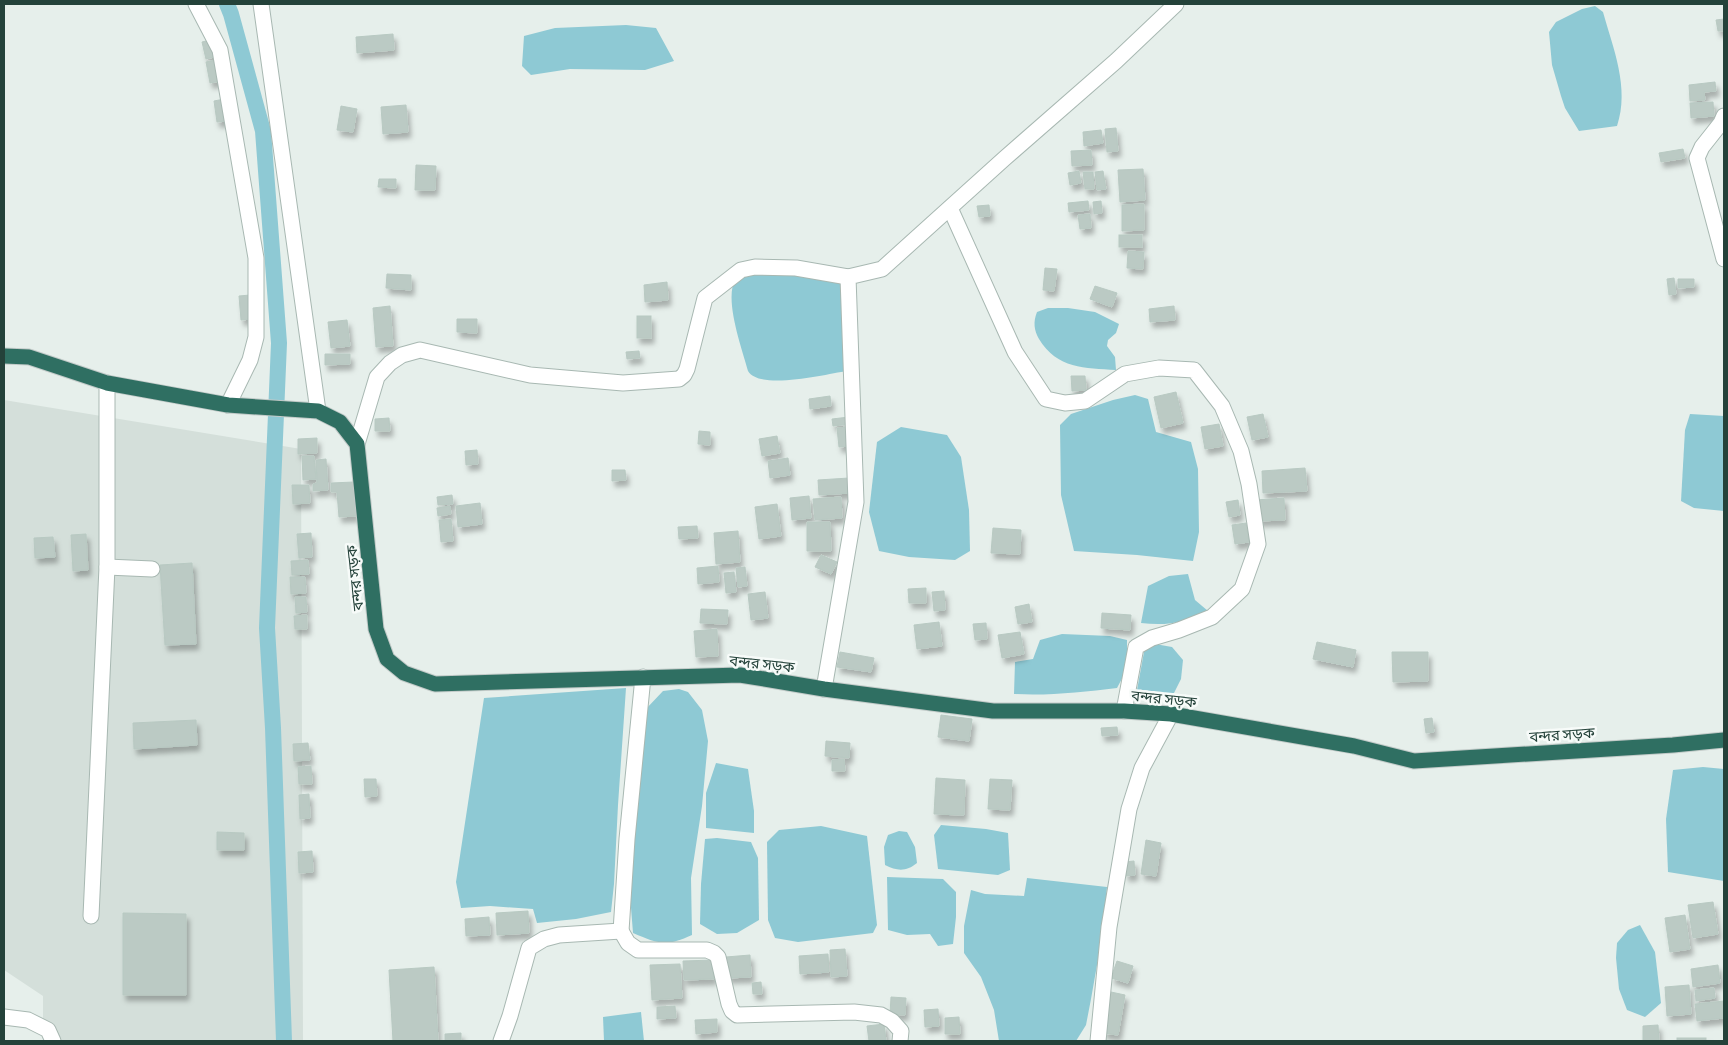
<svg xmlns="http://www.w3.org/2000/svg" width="1728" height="1045" viewBox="0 0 1728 1045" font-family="Commissioner,'Noto Sans Bengali',sans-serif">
	<defs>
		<filter id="shadow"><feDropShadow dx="3" dy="5.5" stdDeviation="2.5" flood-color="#0004"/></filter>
	</defs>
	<rect width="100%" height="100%" fill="#e6efeb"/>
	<polygon fill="#d4dfda" points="4,400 301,449 303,1041 43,1041 43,996 4,970"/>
	<g fill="#8ec9d4">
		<path d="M1595 6 1603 12C1613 48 1630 88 1617 126L1579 131 1565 108 1561 96 1552 65 1549 32 1556 22 1582 9Z"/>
		<polygon points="626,25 656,28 674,61 645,70 570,69 531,75 522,66 524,36 555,28"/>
		<path d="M775 270 841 283 847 371C826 374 760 391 748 371 742 348 723 298 736 278Z"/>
		<path d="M1048 308H1068L1095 312 1119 324 1116 333 1108 340 1107 346 1115 357 1116 370C1085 368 1057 369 1039 339 1034 330 1033 322 1037 312Z"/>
		<polygon points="1135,395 1148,399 1156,432 1191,442 1198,469 1199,532 1193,561 1137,555 1074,551 1061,495 1060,425 1071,414 1113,400"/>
		<polygon points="1690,414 1724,416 1724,511 1694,508 1681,501 1685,430"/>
		<polygon points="901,427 947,435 961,457 969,510 970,551 955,560 909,557 879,551 869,512 877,442"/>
		<path d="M1188 574 1195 600 1208 611C1186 623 1166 626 1141 623L1148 586 1169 576Z"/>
		<path d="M1062 634 1110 636 1127 640V669L1117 688C1083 692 1048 696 1014 694L1015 662 1033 659 1040 640Z"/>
		<polygon points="1155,644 1172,647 1183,660 1181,679 1174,693 1148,693 1137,690 1144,652"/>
		<polygon points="626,688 618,805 614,884 611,912 576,919 537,923 533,909 490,906 461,908 456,882 484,698"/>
		<path d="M679 689 688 692 702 710 708 741 702 806 691 878 692 935C666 947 659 944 633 933L630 895 646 709 663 691Z"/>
		<polygon points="716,763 748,769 754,811 754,833 706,828 706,793"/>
		<polygon points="1703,767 1724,769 1724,881 1668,872 1666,819 1673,770"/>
		<polygon points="941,825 986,829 1008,833 1010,870 998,875 938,869 934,835"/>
		<polygon points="821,826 867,836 877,925 873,933 798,942 775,938 768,920 767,842 779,830"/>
		<path d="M899 831 907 832 915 847 917 863C906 872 897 871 885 865L884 847 888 835Z"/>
		<polygon points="717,838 751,842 758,858 759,920 737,933 717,934 700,924 701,884 705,839"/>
		<polygon points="887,877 943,879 956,892 956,917 953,944 938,946 930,934 907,935 888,930"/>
		<polygon points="1027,878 1107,887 1103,931 1091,999 1086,1025 1076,1041 999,1041 994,1010 981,977 964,953 964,926 971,890 985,894 1024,896"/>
		<polygon points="1640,925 1655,952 1661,1003 1645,1017 1627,1010 1619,989 1616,958 1617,943 1628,930"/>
		<polygon points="641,1012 644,1041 604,1041 603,1017"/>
	</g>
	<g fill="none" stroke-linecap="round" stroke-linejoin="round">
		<polyline stroke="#8ec9d4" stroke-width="16" points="227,4 231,14 263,131 279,343 267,628 273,728 284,1041"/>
	</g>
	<g fill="#bbcac4" stroke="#b8c9c2" filter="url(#shadow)">
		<polygon points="1724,19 1724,31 1718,31 1716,20"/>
		<polygon points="393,34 394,50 357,53 356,37"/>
		<polygon points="210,40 214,57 206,59 202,42"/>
		<polygon points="215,60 220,81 210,83 206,62"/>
		<polygon points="1715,82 1716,91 1704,92 1705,100 1690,101 1689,85"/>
		<polygon points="224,99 227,121 217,122 214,101"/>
		<polygon points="1713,102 1714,116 1691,118 1690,103"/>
		<polygon points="406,105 408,132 383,134 381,107"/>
		<polygon points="341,106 357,109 353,132 337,130"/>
		<polygon points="1116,128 1118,151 1107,152 1105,129"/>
		<polygon points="1101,130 1103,143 1084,146 1083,132"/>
		<polygon points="1683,149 1685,158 1661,162 1659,153"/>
		<polygon points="1091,150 1092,165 1072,166 1071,151"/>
		<polygon points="416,165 436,166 435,190 415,190"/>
		<polygon points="1143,169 1145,200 1120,202 1118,170"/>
		<polygon points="1079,171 1081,183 1070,185 1068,173"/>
		<polygon points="1103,171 1106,189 1097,190 1095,172"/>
		<polygon points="1083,172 1093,172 1094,189 1085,189"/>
		<polygon points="379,179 396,179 396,188 378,187"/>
		<polygon points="1088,201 1089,210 1069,212 1068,203"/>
		<polygon points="1101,201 1102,213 1094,214 1093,202"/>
		<polygon points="1144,204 1144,230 1122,231 1122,205"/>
		<polygon points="989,205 990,216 979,217 977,206"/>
		<polygon points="1090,214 1091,228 1080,229 1078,215"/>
		<rect x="1119" y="235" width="23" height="12"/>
		<polygon points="1128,251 1144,252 1143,269 1127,268"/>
		<polygon points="1045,268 1057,269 1054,291 1043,290"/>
		<polygon points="387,274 411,275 411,290 386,288"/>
		<polygon points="1674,278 1676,294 1669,295 1667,279"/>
		<polygon points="1678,279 1694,279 1694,287 1678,288"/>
		<polygon points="667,282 668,300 645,302 644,285"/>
		<polygon points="1095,286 1117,293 1112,307 1090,299"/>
		<polygon points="250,295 252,319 241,320 239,296"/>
		<polygon points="390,306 393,346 376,347 373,308"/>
		<polygon points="1174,306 1175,320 1150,322 1149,309"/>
		<rect x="637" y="316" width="14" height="22"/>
		<polygon points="457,319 477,319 477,333 457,332"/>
		<polygon points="347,320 350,346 331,348 328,322"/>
		<polygon points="639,351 640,358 627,359 626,352"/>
		<polygon points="325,354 350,354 350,364 325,365"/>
		<polygon points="1071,376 1085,376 1086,390 1072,391"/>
		<polygon points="1176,392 1183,423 1161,428 1154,397"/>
		<polygon points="830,396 831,406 810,409 809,399"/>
		<polygon points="1263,414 1268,437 1252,440 1247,417"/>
		<polygon points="849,417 850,424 833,426 832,419"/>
		<polygon points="389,418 390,431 375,431 375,419"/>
		<polygon points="1219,424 1223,446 1205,449 1201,427"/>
		<polygon points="848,427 850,446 839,447 837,428"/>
		<polygon points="699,431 710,432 710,445 698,444"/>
		<polygon points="777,436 780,453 762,456 759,439"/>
		<polygon points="317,438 317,453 298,454 298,439"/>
		<polygon points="477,450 478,464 466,465 465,451"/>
		<polygon points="302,456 314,456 316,479 303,480"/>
		<polygon points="788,458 790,475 770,478 768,461"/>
		<polygon points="326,459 328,490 313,491 313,484 317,483 316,460"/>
		<polygon points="1305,468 1307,491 1263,493 1262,471"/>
		<polygon points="612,470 625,470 626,480 612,481"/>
		<polygon points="849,478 850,493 819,495 818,480"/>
		<polygon points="354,482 356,516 339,517 337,492 331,492 331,483"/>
		<polygon points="292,485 309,485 310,503 293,504"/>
		<polygon points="452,495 453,504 438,505 437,497"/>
		<polygon points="809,496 811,518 792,520 790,498"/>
		<polygon points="841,497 842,518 815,520 813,499"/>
		<polygon points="1284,498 1285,520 1257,521 1256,500"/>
		<polygon points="1238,500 1240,515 1229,517 1226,502"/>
		<polygon points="480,503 482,524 458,527 456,506"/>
		<polygon points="777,504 781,536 759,539 755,507"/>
		<polygon points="450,506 451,514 438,516 437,508"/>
		<polygon points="451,519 453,541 441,542 439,520"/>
		<polygon points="807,522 830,522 831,551 807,551"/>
		<polygon points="1246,523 1249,542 1235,544 1232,525"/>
		<polygon points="697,526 698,538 679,539 678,527"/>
		<polygon points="993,528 1021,530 1020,554 991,553"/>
		<polygon points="738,531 740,562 716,564 714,533"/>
		<polygon points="311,533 312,557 299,558 297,534"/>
		<polygon points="86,534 88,570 73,571 71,535"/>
		<polygon points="53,537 55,557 35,558 34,538"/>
		<polygon points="821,555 837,562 831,574 815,567"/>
		<polygon points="308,560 309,574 292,575 291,561"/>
		<polygon points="192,563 196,644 165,645 160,565"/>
		<polygon points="718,566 719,582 698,584 697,568"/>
		<polygon points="745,567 747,586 738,587 736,568"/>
		<polygon points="734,572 736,592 726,593 724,573"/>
		<polygon points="290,577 305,577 306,593 291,594"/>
		<polygon points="926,588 926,603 909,603 908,589"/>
		<polygon points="944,591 945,610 934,611 932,592"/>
		<polygon points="765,592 768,618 751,620 748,594"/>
		<polygon points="295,597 306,597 307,612 296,613"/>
		<polygon points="1029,604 1032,622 1018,624 1015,607"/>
		<polygon points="701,609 728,610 727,624 700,623"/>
		<polygon points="1102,613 1131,615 1130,630 1101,628"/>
		<polygon points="307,615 307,629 295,629 294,616"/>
		<polygon points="939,622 942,646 917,649 914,625"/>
		<polygon points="986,623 987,639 975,640 973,624"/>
		<polygon points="717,629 718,656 696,657 694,631"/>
		<polygon points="1020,632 1024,654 1002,658 998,635"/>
		<polygon points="1317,642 1356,650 1353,667 1313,659"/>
		<polygon points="840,652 874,658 871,672 837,667"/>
		<polygon points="1392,652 1428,652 1428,681 1393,682"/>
		<polygon points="941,715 972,719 969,741 938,737"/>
		<polygon points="1432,718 1434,732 1426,733 1424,719"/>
		<polygon points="196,720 197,745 134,749 133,723"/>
		<polygon points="1117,727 1118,735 1102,736 1101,728"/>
		<polygon points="826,741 850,743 849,758 825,756"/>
		<polygon points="308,743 310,760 294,761 293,744"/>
		<polygon points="844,759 845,771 832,771 832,760"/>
		<polygon points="311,766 312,784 299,784 298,767"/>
		<polygon points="936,778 965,780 964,815 934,814"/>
		<polygon points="364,779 376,779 377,796 365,797"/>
		<polygon points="990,779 1012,780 1010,810 988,809"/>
		<polygon points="309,794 310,818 300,819 299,795"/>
		<polygon points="217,832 244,833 244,850 217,850"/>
		<polygon points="1146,840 1161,843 1156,876 1141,874"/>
		<polygon points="312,851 313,872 299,873 298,852"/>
		<polygon points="1134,861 1135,875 1126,876 1124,862"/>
		<polygon points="1713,902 1718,934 1693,938 1688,905"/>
		<polygon points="528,911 529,933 497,935 496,913"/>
		<polygon points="123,913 186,914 186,995 123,995"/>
		<polygon points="1685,915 1690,949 1670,952 1665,918"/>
		<polygon points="489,917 490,935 466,936 465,919"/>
		<polygon points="845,949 847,976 831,977 830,950"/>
		<polygon points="828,954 829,972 800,974 799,956"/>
		<polygon points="750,955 751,977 727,978 726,957"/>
		<polygon points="713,960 714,979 684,980 683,961"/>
		<polygon points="1117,961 1133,966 1128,983 1111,978"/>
		<polygon points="680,964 682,998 652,1000 650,965"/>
		<polygon points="1718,965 1720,983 1693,987 1691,969"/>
		<polygon points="434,967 438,1041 393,1041 389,970"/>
		<polygon points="761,982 762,994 753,994 752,983"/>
		<polygon points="1689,985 1691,1014 1667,1016 1665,987"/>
		<polygon points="1714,988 1715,998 1696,1001 1695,990"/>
		<polygon points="1111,992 1125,995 1118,1035 1103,1033"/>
		<polygon points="891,997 906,998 905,1015 890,1014"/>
		<polygon points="1724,1001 1724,1018 1697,1021 1695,1004"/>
		<polygon points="675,1006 676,1018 657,1019 657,1007"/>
		<polygon points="938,1009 939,1026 925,1027 924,1010"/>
		<polygon points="959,1017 960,1034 945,1034 945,1018"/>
		<polygon points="717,1019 717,1032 696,1034 695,1020"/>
		<polygon points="884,1024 886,1041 869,1041 867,1026"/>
		<polygon points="1658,1025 1659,1041 1643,1041 1643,1026"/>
		<polygon points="461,1033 461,1041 445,1041 445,1034"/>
		<rect x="1677" y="1038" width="29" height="3"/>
	</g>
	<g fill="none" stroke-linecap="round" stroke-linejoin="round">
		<defs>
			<g id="minor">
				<polyline points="196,4 220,50 256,258 256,337 250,360 228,405"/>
				<polyline points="261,4 318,411"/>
				<polyline points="1724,116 1721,123 1702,147 1697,158 1724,259"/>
				<polyline points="950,208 1015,352 1046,399 1065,403 1085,401 1125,374 1159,368 1194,370 1222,406 1241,451 1249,484 1258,544 1242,589 1212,617 1179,630 1152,638 1136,647 1124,711"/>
				<polyline points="357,444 377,377 390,363 402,355 420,350 530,375 623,383 679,379 684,375 687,369 705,298 741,270 755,267 796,268 848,277"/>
				<polyline points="107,567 152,569"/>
				<polyline points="824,689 856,502 848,277 882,269 1005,158 1116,61 1176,4"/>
				<polyline points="91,916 107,567 107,383"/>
				<polyline points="621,931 628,943 638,950 707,950 714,953 718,957 729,1004 732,1011 737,1015 854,1012 881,1015 892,1021 901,1031 900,1041"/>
				<polyline points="4,1017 28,1020 48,1030 53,1041"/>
				<polyline points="501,1041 510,1016 529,948 544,939 559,935 621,931 627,839 643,677"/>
				<polyline points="1098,1041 1109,927 1129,809 1142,768 1171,714"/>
			</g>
			<polyline id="highway" points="4,356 29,357 107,383 228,405 318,411 340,422 357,444 376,629 387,659 404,673 435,684 740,675 824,689 993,711 1124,711 1171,714 1354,746 1414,761 1673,745 1724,740"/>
		</defs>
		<use href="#minor" stroke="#a8b8b2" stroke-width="17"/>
		<use href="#highway" stroke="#c2cac8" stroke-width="17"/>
		<use href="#minor" stroke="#fff" stroke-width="15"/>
		<use href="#highway" stroke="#2f6f62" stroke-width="15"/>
	</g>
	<g text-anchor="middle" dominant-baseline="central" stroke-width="5" stroke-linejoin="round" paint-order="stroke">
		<g font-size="15" fill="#24423a" stroke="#f7fbf9">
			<text transform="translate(354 578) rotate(-96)">বন্দর সড়ক</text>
			<text transform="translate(762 663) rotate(6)">বন্দর সড়ক</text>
			<text transform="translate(1164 698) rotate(6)">বন্দর সড়ক</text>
			<text transform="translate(1562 734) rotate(-4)">বন্দর সড়ক</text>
		</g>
	</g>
	<rect width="1728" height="1045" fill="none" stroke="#24423a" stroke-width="10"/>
</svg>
